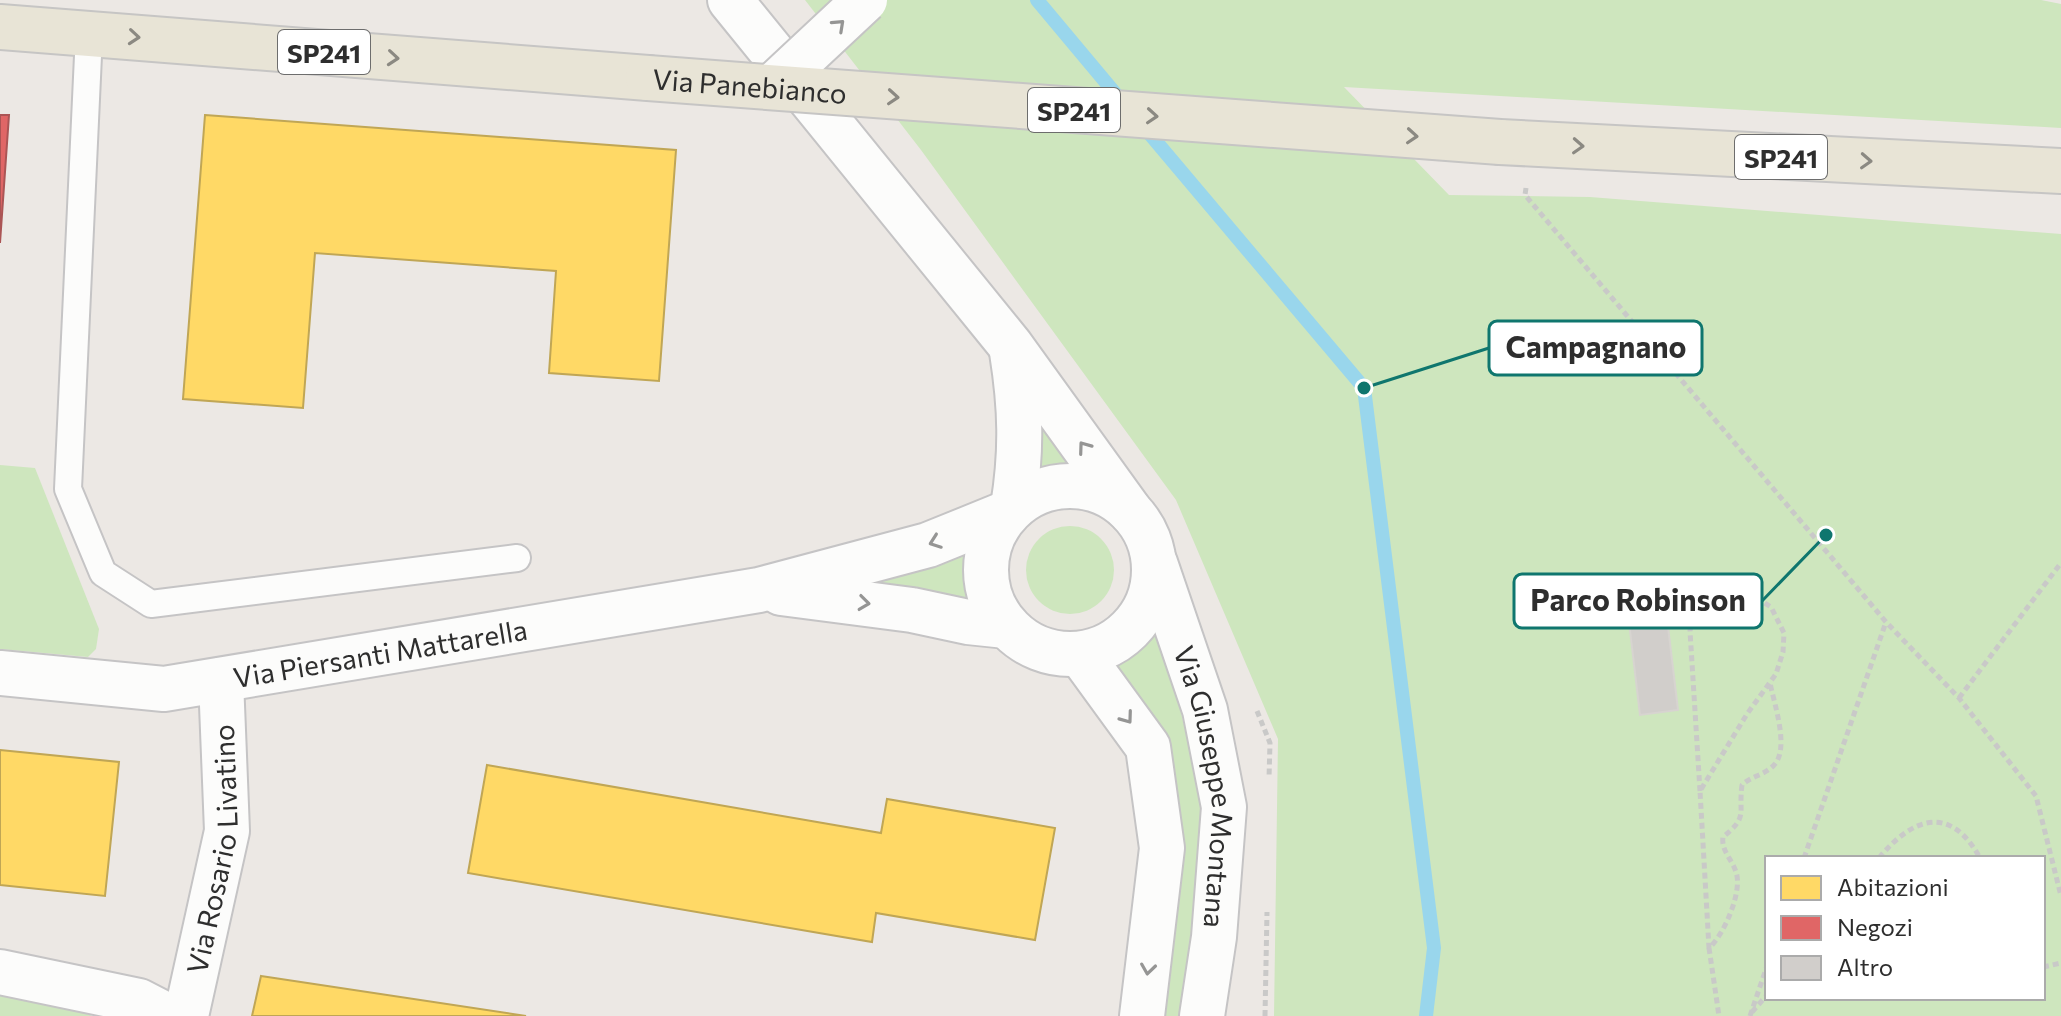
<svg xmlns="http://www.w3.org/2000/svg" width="2061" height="1016" viewBox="0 0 2061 1016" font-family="Commissioner,sans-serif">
	<rect width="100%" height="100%" fill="#ece8e4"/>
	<g fill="#cee6be" fill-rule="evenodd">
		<path d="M805 0H2041L2061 4V128L1344 87 1449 195 1590 197 2061 234V1016H1274L1278 739 1176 500 921 150ZM1767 858H2043V998H1767Z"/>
		<polygon points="1020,369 1102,483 1073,474 1026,477"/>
		<polygon points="0,465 35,468 99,629 96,649 88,657 0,649"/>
		<circle cx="1070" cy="570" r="44"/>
		<polygon points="987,530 974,569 983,605 818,586"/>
		<polygon points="1155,610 1205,808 1188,1016 1154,1016 1173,849 1102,662 1133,644"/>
		<polygon points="0,989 68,1006 92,1016 0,1016"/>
	</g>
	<g fill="#ffd966" stroke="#c0a655" stroke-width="2">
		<polygon points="205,115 676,150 659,381 549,373 556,271 315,253 303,408 183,399"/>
		<polygon points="0,750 119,762 105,896 0,885"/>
		<polygon points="487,765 881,833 887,799 1055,828 1035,940 876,913 872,942 468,873"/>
		<polygon points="261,976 526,1016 252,1016"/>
	</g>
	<polygon fill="#e06666" stroke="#ab5555" stroke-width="2" points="0,115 9,115 0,243"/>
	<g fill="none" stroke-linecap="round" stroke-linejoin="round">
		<g stroke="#99d6ec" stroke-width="14">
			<polyline points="1037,0 1124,104"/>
			<polyline points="1143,126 1364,388 1434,948 1426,1016"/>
		</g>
	</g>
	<polygon fill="#d1cecb" stroke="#d7d4d0" stroke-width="2" points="1667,618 1678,710 1640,715 1629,622"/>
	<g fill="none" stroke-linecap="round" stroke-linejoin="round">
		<defs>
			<polyline id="service" points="89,34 68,489 103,573 151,604 517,558"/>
			<g id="minor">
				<polyline points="730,0 1011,346 1130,511"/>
				<path d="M1012 352C1021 408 1022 452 1013 507"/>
				<circle cx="1070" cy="570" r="84"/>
				<path id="s1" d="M1155 563 1205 710 1224 807 1214 937 1202 1016"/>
				<polyline points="781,593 912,610 968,622 1006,626"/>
				<polyline points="1081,655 1148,747 1162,848 1142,1016"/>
				<path id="s2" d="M0 673 164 689 759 590 928 545 1007 513"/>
				<polyline points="0,972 139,1001 168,1016"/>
				<path id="s3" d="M186 1016 227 831 221 680"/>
			</g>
			<g id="primary">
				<polyline points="0,27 648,78"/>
				<polyline points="1500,142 2061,171"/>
			</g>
		</defs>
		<use href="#service" stroke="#c5c4c5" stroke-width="30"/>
		<use href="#minor" stroke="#c5c4c5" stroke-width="48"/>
		<use href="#primary" stroke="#c6c5c4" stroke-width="48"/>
		<g stroke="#c9c9c8" stroke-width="5" stroke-dasharray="6 4" stroke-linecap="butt">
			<polyline points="1526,188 1525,195 1886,622 1959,698 2036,796 2061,896"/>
			<polyline points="1959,698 2061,563"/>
			<polyline points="1257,711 1270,743 1269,778"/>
			<path d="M1700 791 1690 631 1693 614 1701 604 1710 597 1735 592 1749 593 1771 607 1784 633 1783 652 1776 674 1747 714 1700 791 1709 948C1724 935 1743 891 1736 872 1732 859 1721 851 1723 837 1749 816 1738 814 1742 785 1751 776 1765 775 1774 765 1790 749 1774 703 1770 683"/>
			<polyline points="1804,858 1886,622"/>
			<path d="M1879 858C1913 817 1950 804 1980 858"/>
			<polyline points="1709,948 1719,1016"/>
			<polyline points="2043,967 2061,963"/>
			<polyline points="1752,1012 1767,995"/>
			<polyline points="1265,1016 1267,912"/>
			<polyline points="1750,1016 1767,966"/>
		</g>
		<use href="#service" stroke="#fcfcfb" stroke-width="26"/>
		<use href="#minor" stroke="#fcfcfb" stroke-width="44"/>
		<use href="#primary" stroke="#e8e4d6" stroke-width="44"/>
		<defs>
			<polyline id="minor-bridge" points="772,87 865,0"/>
			<g id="primary-bridge">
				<path id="s4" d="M648 78 1500 142"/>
			</g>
		</defs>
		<use href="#minor-bridge" stroke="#c5c4c5" stroke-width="48" stroke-linecap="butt"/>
		<use href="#primary-bridge" stroke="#c6c5c4" stroke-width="48" stroke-linecap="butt"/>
		<use href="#minor-bridge" stroke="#fcfcfb" stroke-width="44"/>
		<use href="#primary-bridge" stroke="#e8e4d6" stroke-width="44"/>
	</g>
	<defs><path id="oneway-chevron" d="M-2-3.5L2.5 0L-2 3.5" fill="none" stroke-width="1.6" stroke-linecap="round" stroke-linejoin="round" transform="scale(2)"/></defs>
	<g stroke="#959594">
		<use href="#oneway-chevron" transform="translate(839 25) rotate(-43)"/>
		<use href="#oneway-chevron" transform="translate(1084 447) rotate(-126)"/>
		<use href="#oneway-chevron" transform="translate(935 542) rotate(160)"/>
		<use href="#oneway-chevron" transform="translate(864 603) rotate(7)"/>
		<use href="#oneway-chevron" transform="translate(1127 718) rotate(54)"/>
		<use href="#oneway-chevron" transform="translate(1148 969) rotate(98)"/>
	</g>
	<g stroke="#8b8982">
		<use href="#oneway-chevron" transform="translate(134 37) rotate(5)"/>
		<use href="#oneway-chevron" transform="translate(393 58) rotate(5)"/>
		<use href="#oneway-chevron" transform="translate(893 97) rotate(4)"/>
		<use href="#oneway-chevron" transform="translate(1152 116) rotate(4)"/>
		<use href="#oneway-chevron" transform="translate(1412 136) rotate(4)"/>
		<use href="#oneway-chevron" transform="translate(1578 146) rotate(3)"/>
		<use href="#oneway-chevron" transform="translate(1866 161) rotate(3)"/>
	</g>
	<g text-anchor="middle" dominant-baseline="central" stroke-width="8" stroke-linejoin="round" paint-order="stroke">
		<g fill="#fff" stroke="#6d6d6d" stroke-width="2">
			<rect x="278" y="30" width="92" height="44" rx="6"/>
			<rect x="1028" y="88" width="92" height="44" rx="6"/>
			<rect x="1735" y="135" width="92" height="44" rx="6"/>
		</g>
		<g font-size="26" font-weight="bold" fill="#2e2e2e">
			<text x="324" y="52">SP241</text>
			<text x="1074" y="110">SP241</text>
			<text x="1781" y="157">SP241</text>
		</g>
		<g font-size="28" fill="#2e2e2e" stroke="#fff">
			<text stroke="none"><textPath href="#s4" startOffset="102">Via Panebianco</textPath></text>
			<text stroke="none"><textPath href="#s2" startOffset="384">Via Piersanti Mattarella</textPath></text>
			<text stroke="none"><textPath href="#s1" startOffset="232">Via Giuseppe Montana</textPath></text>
			<text stroke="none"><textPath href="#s3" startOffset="170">Via Rosario Livatino</textPath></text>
		</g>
	</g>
	<path fill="none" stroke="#0f766e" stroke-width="3" d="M1364 388L1489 348M1826 535L1762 601"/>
	<g fill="#0f766e" stroke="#fff" stroke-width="3">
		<circle cx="1364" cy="388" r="8"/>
		<circle cx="1826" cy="535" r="8"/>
	</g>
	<g fill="#fff" stroke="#0f766e" stroke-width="3">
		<rect x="1489" y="321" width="213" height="54" rx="8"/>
		<rect x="1514" y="574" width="248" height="54" rx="8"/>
	</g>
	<g font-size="30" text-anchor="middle" font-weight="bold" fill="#2e2e2e">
		<text x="1596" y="358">Campagnano</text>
		<text x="1638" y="611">Parco Robinson</text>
	</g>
	<rect x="1765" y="856" width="280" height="144" fill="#ffffff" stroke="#ababab" stroke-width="2"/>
	<rect x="1781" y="876" width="40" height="24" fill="#ffd966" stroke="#ababab" stroke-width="2"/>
	<text x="1837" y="896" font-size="24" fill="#2e2e2e">Abitazioni</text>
	<rect x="1781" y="916" width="40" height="24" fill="#e06666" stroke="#ababab" stroke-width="2"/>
	<text x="1837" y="936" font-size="24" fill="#2e2e2e">Negozi</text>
	<rect x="1781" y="956" width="40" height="24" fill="#d1cecb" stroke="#ababab" stroke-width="2"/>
	<text x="1837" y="976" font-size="24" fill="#2e2e2e">Altro</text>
</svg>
